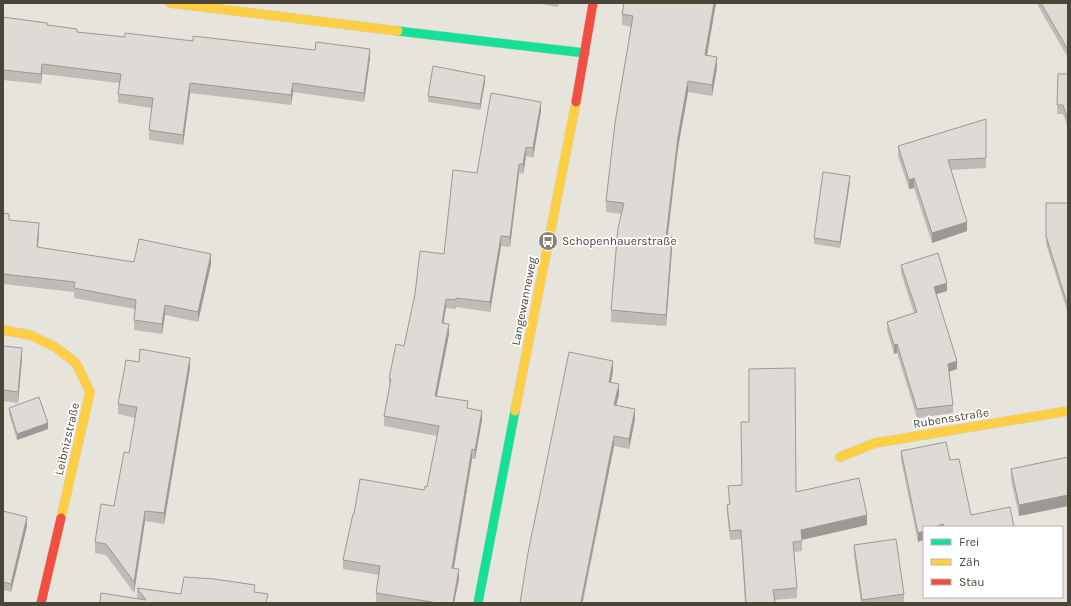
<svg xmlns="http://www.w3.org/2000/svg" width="1071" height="606" viewBox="0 0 1071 606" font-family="Karla,sans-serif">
	<rect width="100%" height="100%" fill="#f4f2ee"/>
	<path fill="#e7e4dc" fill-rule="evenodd" d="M3 3H1068V603H3ZM924 527H1062V597H924Z"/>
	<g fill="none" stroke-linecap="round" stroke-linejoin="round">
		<defs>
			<g id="fast">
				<polyline points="398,31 585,53"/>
				<polyline points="478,603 515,411"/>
			</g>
			<g id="slow">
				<polyline points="170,3 398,31"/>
				<polyline points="3,330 30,335 55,347 76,363 90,392 61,518"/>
				<polyline points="515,411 576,102"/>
				<polyline points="840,457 875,443 1068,411"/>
			</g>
			<g id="jam">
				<polyline points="576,102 593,3"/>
				<polyline points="41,603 61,518"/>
			</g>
		</defs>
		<use href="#fast" stroke="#d3cfc5" stroke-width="10"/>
		<use href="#slow" stroke="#d3cfc5" stroke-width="10"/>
		<use href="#jam" stroke="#d3cfc5" stroke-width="10"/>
		<use href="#fast" stroke="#16e098" stroke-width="9"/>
		<use href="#slow" stroke="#ffcf43" stroke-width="9"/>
		<use href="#jam" stroke="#f24e42" stroke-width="9"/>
	</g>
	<g fill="#bfbcb8">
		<polygon points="536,3 559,3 558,7"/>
		<polygon points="624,3 716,3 707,55 717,68 712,96 688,92 678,148 668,237 672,249 666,326 611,322 611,310 621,214 606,212 606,201 631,27 622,25 622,14"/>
		<polygon points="1037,3 1068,3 1068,58 1037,4"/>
		<polygon points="3,17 77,32 125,37 193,41 370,58 364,102 293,92 291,105 190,93 183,145 149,140 149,130 152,108 118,103 118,94 119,83 42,74 41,84 3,80"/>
		<polygon points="1058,74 1068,74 1068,128 1063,114 1057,114"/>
		<polygon points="485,82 480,110 428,102 428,96"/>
		<polygon points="541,111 533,158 526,156 523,174 519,173 510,247 501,246 490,312 456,307 456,309 446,308 443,323 449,334 437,396 468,408 482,420 475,459 472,459 454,569 459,579 454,603 381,603 376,602 376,593 379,575 343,569 343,560 354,514 424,490 427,487 437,436 384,426 384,416 389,388 389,379 444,254 477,173"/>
		<polygon points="986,119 986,168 951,170 967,231 932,243 914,188 909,189 898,156 898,146"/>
		<polygon points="850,182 840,248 814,244 814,238"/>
		<polygon points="1046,203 1068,203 1068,314 1046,244"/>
		<polygon points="3,213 9,220 39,233 38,248 134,262 211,264 198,322 165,315 162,334 134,330 134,320 135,309 74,298 74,292 3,284"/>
		<polygon points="901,265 947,291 936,294 957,369 949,372 953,405 953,413 917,418 897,353 894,354 887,330 887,322 914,313 901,273"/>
		<polygon points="3,346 22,359 18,403 3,401"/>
		<polygon points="190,368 164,524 145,521 134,593 106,555 95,553 95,542 114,506 129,453 135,418 118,414 118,404"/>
		<polygon points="613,371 611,383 619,394 616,406 635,419 629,449 614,446 583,602 520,603"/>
		<polygon points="9,408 48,429 17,440 9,414"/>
		<polygon points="901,451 950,460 971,515 1014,527 924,527 918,542 901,460"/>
		<polygon points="1068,457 1068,506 1019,516 1011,480 1011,469"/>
		<polygon points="728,486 796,492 867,525 802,540 802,551 794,552 797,588 797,598 774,600 775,603 745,603 741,539 730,540 727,514 727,505 729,504"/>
		<polygon points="3,511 27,526 11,592 3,590"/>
		<polygon points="854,545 904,594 904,603 861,603 854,556"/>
		<polygon points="137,588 181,594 255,592 268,603 100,603 138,599 137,597"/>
	</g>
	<g fill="#9b9996">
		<polygon points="714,3 716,3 705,66 705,55"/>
		<polygon points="370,49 370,58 364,102 364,93"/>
		<polygon points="717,57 717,68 712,96 712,85"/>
		<polygon points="42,64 42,74 41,84 41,74"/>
		<polygon points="485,76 485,82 480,110 480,104"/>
		<polygon points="688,81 688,92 678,148 666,248 666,237 678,137"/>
		<polygon points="190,83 190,93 183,145 183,135"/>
		<polygon points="293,83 293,92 291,105 291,95"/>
		<polygon points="541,102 541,111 533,158 533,148"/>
		<polygon points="526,147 526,156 523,174 523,164"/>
		<polygon points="519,164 519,173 510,247 510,237"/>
		<polygon points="850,176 850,182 840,248 840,242"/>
		<polygon points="914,178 914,188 909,189 909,180"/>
		<polygon points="967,222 967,231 932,243 932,233"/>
		<polygon points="39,223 39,233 37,257 37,247"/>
		<polygon points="501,236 501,246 490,312 490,302"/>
		<polygon points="672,237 672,249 666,326 666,315"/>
		<polygon points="211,254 211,264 198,322 198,312"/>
		<polygon points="947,283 947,291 934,295 934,287"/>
		<polygon points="446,299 446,308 442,332 442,323"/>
		<polygon points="165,305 165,315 162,334 162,324"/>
		<polygon points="449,324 449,334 435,405 435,396"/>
		<polygon points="897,344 897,353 894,354 894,345"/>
		<polygon points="22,348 22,359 18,403 18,392"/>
		<polygon points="190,358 190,368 164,524 164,513"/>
		<polygon points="613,361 613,371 609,392 609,382"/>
		<polygon points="957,361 957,369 948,372 948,364"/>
		<polygon points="619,384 619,394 614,415 614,405"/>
		<polygon points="635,409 635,419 629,449 629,439"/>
		<polygon points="482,411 482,420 475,459 475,450"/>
		<polygon points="48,423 48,429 17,440 17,434"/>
		<polygon points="614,436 614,446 582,603 581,603"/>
		<polygon points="472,449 472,459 452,578 452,568"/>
		<polygon points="1068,495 1068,506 1019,516 1019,505"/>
		<polygon points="145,511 145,521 134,593 134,582"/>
		<polygon points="867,515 867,525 801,540 801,530"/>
		<polygon points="27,517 27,526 11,592 11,584"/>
		<polygon points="943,524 943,527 934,527"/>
		<polygon points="924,531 924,540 918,542 918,533"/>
		<polygon points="459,569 459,579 454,603 453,603"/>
	</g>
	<g fill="#dedbd6" stroke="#9b9996">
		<polygon points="624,3 714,3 705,55 717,57 712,85 688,81 678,137 666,237 672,237 666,315 611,310 618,228 624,203 606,201 615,123 633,16 622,14"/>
		<polygon points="1041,3 1068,3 1068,50"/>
		<polygon points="3,17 47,23 47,25 77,29 77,32 125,37 125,33 193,41 193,36 315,50 316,42 370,49 364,93 293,83 291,95 190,83 183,135 149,130 153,98 118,94 121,74 42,64 41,74 3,70"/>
		<polygon points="433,66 485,76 480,104 428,96"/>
		<polygon points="1058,74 1068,74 1068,120 1063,105 1057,105"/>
		<polygon points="491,93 541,102 533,148 526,147 523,164 519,164 510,237 501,236 490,302 456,298 456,300 446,299 442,323 449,324 435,396 468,401 467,408 482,411 475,450 472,449 452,568 459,569 453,603 438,603 376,593 380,566 343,560 353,514 354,514 360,479 424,490 425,486 427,487 439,426 384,416 391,379 389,379 396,344 404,346 415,294 420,251 444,254 453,170 477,173"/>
		<polygon points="986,119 986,158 948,160 967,222 932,233 914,178 909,180 898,146"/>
		<polygon points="823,172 850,176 840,242 814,238"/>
		<polygon points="1046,203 1068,203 1068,306 1046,236"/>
		<polygon points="3,213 9,214 9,220 39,223 37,247 134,262 139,239 211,254 198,312 165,305 162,324 134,320 136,300 74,288 75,282 3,274"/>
		<polygon points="938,253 947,283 934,287 957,361 948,364 953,405 917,409 897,344 894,345 887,322 917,312 901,265"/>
		<polygon points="3,346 22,348 18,392 3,390"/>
		<polygon points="140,349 190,358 164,513 145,511 134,582 106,544 95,542 101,504 114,506 124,452 129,453 137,407 118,404 126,360 139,362"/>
		<polygon points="569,352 613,361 609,382 619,384 614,405 635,409 629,439 614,436 581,602 586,603 520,603 528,553"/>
		<polygon points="795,368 796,492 859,478 867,515 801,530 802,541 793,542 797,588 773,590 775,603 746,603 741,530 730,531 727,505 730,504 728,486 742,485 741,422 749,422 749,369"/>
		<polygon points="39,397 48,423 17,434 9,408"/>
		<polygon points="946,442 950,460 959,459 971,515 1010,507 1014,527 944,527 943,524 934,527 924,527 924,531 918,533 901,451"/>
		<polygon points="1068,457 1068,495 1019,505 1011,469"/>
		<polygon points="3,511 27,517 11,584 3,582"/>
		<polygon points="896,539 904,594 862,600 854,545"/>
		<polygon points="184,577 214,579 255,585 254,592 268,594 266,603 100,603 101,593 146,600 137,588 181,594"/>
	</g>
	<defs>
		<symbol id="bus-disc" viewBox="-11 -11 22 22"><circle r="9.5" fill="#868178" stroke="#fff"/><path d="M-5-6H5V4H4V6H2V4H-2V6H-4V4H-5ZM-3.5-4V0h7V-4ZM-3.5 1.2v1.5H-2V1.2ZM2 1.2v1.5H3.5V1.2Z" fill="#fff"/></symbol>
	</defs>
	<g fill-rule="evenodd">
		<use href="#bus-disc" x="537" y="230" width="22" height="22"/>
	</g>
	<g text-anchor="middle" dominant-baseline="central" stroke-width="3.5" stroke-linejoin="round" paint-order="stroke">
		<g font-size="12" fill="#4b4439" stroke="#fff" text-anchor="start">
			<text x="562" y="241">Schopenhauerstraße</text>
		</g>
		<g font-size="12" fill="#4b4439" stroke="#fff">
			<text transform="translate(524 301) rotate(-79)">Langewanneweg</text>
			<text transform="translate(951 418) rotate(-9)">Rubensstraße</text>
			<text transform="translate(67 439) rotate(-77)">Leibnizstraße</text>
		</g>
	</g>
	<rect width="1071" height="606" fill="none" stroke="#4b4439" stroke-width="8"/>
	<rect x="923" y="526" width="140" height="72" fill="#ffffff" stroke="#b7b4b0"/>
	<rect x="931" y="539" width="20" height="6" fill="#16e098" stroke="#b7b4b0"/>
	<text x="959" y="546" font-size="12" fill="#4b4439">Frei</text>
	<rect x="931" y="559" width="20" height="6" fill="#ffcf43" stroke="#b7b4b0"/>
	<text x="959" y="566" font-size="12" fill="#4b4439">Zäh</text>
	<rect x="931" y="579" width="20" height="6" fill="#f24e42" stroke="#b7b4b0"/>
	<text x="959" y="586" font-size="12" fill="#4b4439">Stau</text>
</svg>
